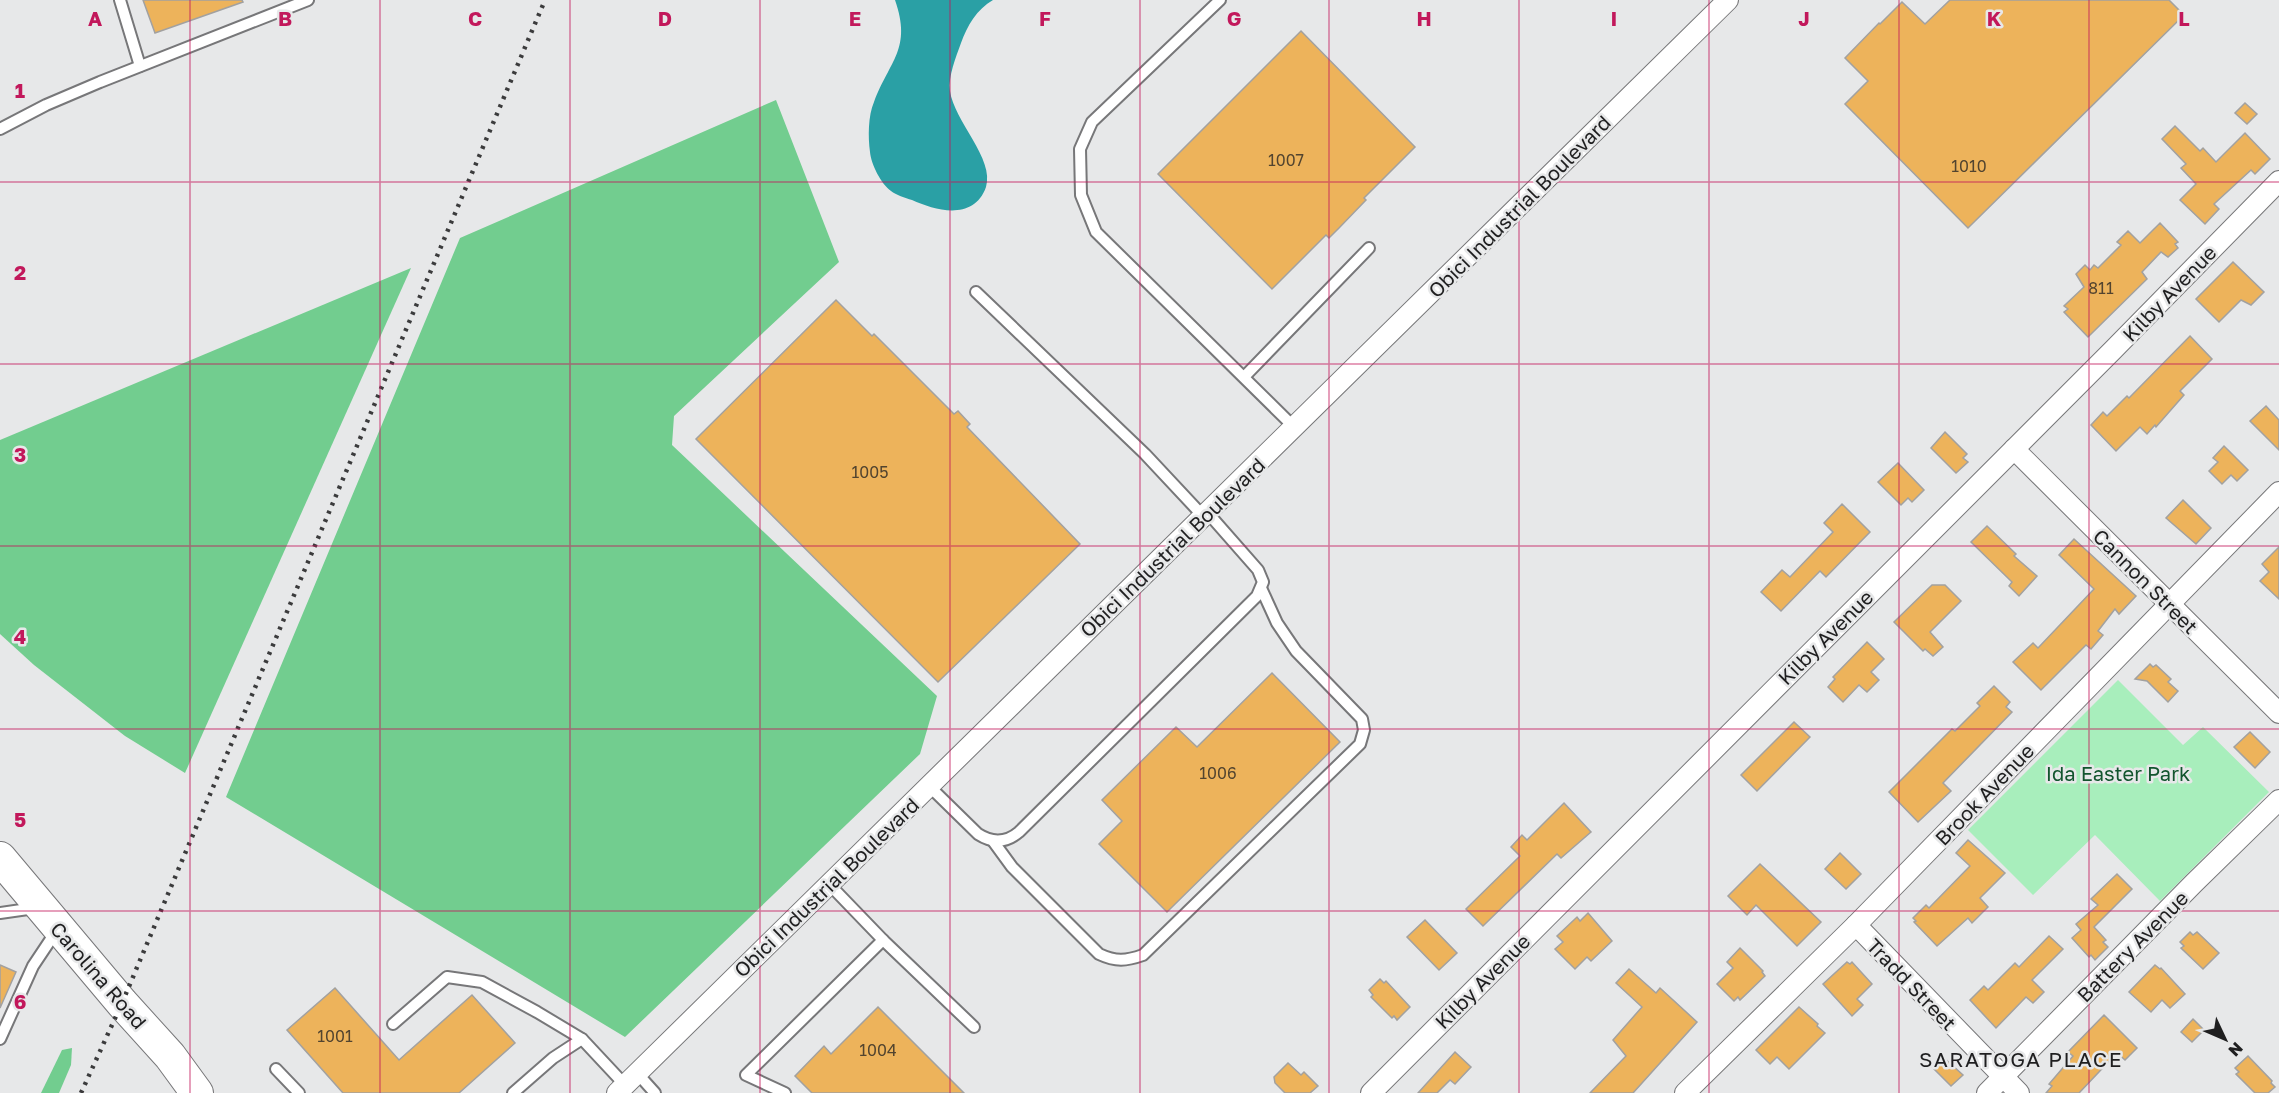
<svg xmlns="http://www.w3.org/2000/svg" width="2279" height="1093" viewBox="0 0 2279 1093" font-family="'Golos Text',sans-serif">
	<rect width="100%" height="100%" fill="#e7e8e9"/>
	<polygon fill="#a8eebc" points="2118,680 2183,745 2203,727 2269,792 2160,901 2095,835 2033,895 1968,830"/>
	<g fill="#72cd8f">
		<polygon points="776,100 839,262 674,416 672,445 937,696 920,754 625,1037 226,797 460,238"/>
		<polygon points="411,268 185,773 125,736 34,665 0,634 0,440"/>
		<polygon points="72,1048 71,1065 59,1093 41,1093 62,1050"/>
	</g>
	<path fill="#2aa0a5" d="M895 0H993C977 9 967 26 961 43 956 57 948 76 950 91 954 121 995 159 986 187 974 221 936 211 912 200 905 198 896 195 891 191 881 184 871 164 870 152 868 137 868 116 874 102 890 60 912 49 895 0Z"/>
	<g fill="#edb35b" stroke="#a2a1a0" stroke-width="1.5">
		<polygon points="143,0 242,0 243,2 155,33"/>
		<polygon points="1950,0 2169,0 2184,15 1968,228 1845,104 1868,81 1845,58 1879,23 1880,24 1902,2 1925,24"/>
		<polygon points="1301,31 1415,147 1364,198 1366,200 1339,228 1329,238 1326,235 1272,289 1158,174"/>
		<polygon points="2245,103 2257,114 2247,124 2235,113"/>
		<polygon points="2175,126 2200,151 2203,148 2216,162 2245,133 2270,159 2255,174 2251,170 2214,204 2219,209 2205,224 2180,200 2196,184 2181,168 2186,164 2162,139"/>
		<polygon points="2160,223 2178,242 2175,244 2178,248 2168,257 2161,252 2142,272 2147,279 2088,337 2064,312 2068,309 2064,306 2084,287 2076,274 2085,265 2090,270 2094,265 2098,268 2121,245 2117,242 2128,231 2140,243"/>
		<polygon points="2233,262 2264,292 2251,305 2241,300 2219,322 2196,299"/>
		<polygon points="836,300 872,336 874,334 954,414 958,411 970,424 967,427 1080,544 938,682 696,439"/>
		<polygon points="2190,336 2212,359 2180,391 2184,395 2156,427 2155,425 2147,434 2140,427 2116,451 2091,425 2103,412 2107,416 2127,396 2129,398"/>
		<polygon points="2266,406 2279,420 2279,450 2250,421"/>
		<polygon points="1945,432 1967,454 1963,458 1968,462 1956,473 1931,448"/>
		<polygon points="2224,446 2248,470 2237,481 2231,475 2222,484 2209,471 2218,462 2213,458"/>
		<polygon points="1898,463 1924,490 1912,502 1908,498 1901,505 1878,482"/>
		<polygon points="2183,500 2211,528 2196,544 2166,518"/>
		<polygon points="1842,504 1870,532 1826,577 1820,571 1781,611 1761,592 1782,570 1790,577 1833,532 1824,523"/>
		<polygon points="1987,526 2016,554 2014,556 2037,576 2019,596 2009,586 2012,582 1971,542"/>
		<polygon points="2074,539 2136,596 2119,614 2115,609 2098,631 2103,635 2091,649 2086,645 2041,690 2013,662 2033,643 2038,648 2094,589 2059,555"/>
		<polygon points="2279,547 2279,599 2260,581 2269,572 2262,564"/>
		<polygon points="1932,585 1945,585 1961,601 1930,632 1943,647 1933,656 1925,649 1923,651 1894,622"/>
		<polygon points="1867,642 1884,659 1871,672 1879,680 1867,692 1859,685 1843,702 1828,687 1835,679 1833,677"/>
		<polygon points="2150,664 2153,667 2156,665 2171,679 2168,682 2178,691 2168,702 2147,681 2135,679"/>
		<polygon points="1272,673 1340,742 1167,912 1099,844 1122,821 1102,800 1176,727 1197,747"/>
		<polygon points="1994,686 2010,702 2006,707 2012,712 1943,783 1951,791 1918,822 1889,792 1952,729 1955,731 1980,706 1977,703"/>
		<polygon points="1794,722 1810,737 1757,791 1741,775"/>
		<polygon points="2250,732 2270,752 2255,768 2234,747"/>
		<polygon points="1564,803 1591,832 1561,858 1557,854 1483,926 1466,909 1520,856 1511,847 1522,835 1527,840"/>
		<polygon points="1968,840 2005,873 1980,898 1988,907 1972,923 1968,918 1937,946 1914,922 1916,921 1913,918 1926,905 1929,908 1970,866 1956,853"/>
		<polygon points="1840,853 1861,874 1846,889 1825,869"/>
		<polygon points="1760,864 1821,922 1797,946 1756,905 1747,915 1728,896"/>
		<polygon points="2117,874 2132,889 2094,927 2106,940 2103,942 2108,947 2095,960 2091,955 2089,957 2072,938 2081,930 2076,924 2098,905 2091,899"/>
		<polygon points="1588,913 1612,941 1591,961 1587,957 1575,969 1555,949 1563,942 1557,936 1577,917 1580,921"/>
		<polygon points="1425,920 1457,953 1439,970 1407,937"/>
		<polygon points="2190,932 2193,935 2197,932 2219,953 2203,969 2181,948 2184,946 2180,942"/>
		<polygon points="2049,936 2063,949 2032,980 2044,992 2033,1003 2026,997 1996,1028 1970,1000 1984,986 1988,990 2015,963 2019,967"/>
		<polygon points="1740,948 1763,971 1762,972 1765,976 1740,1000 1738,997 1734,1001 1717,984 1733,968 1727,962"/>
		<polygon points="1847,962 1850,964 1852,962 1872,984 1857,999 1863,1005 1852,1016 1823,984"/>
		<polygon points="0,965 16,972 0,1008"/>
		<polygon points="2155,965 2160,969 2161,968 2185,994 2170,1008 2162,1000 2151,1012 2129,992"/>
		<polygon points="1629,969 1656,993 1660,988 1697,1022 1633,1093 1590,1093 1626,1056 1613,1040 1642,1007 1616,983"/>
		<polygon points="1380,979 1384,983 1386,981 1410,1007 1397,1020 1394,1016 1392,1018 1371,997 1373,995 1369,990"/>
		<polygon points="335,988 399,1060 472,995 515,1043 459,1093 343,1093 287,1030"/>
		<polygon points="878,1007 964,1093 812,1093 795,1076 824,1046 831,1054"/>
		<polygon points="1799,1007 1818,1024 1817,1026 1825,1033 1789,1069 1777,1057 1770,1064 1756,1050"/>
		<polygon points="2104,1015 2137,1048 2125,1060 2117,1053 2079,1093 2046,1093 2052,1086 2049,1084 2073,1056 2068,1052"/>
		<polygon points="2193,1019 2204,1030 2192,1042 2181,1032"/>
		<polygon points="1455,1052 1471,1067 1455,1084 1450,1080 1437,1093 1418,1093"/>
		<polygon points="1942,1056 1963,1075 1951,1086 1931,1066"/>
		<polygon points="2248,1056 2272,1081 2271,1083 2275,1087 2268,1093 2255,1093 2236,1074 2239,1072 2235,1068"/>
		<polygon points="1288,1063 1301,1075 1304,1072 1318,1086 1310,1093 1285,1093 1275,1083 1274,1077"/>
	</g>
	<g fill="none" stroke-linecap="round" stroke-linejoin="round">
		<defs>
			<g id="lane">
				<polyline points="120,0 140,66"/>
				<polyline points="1220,0 1092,122 1080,149 1081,195 1096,232 1294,427"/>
				<polyline points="0,129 46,105 100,82 308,0"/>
				<polyline points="976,292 1145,454 1203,516"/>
				<polyline points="1244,377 1369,248"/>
				<path d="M929 786 978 834C992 843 1006 843 1019 832L1257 596 1263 582 1258 570 1207 512"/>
				<path d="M993 841 1012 867 1099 954C1116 962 1126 961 1143 955L1360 744 1364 730 1362 719 1296 651 1277 623 1261 588"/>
				<polyline points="0,913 35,908"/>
				<polyline points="883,940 974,1027"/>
				<polyline points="393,1024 447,977 482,982 537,1012 582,1039 625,1085"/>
				<polyline points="0,1039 33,966 57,930"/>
				<polyline points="276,1069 299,1093"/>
				<polyline points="637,1073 655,1093"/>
				<polyline points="513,1093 553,1058 582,1039"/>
				<polyline points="785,1093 746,1075 883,940 829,884"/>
			</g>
			<g id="street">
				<polyline points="2014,449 2279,713"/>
				<polyline points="1856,925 2019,1093"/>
				<polyline points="617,1093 1728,0"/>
				<polyline points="1371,1093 2113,350 2279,181"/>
				<polyline points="1685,1093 1856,925 2279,492"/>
				<polyline points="1987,1093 2194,883 2279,800"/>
			</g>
			<polyline id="primary" points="0,858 122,1003 170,1056 197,1093"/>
		</defs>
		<use href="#lane" stroke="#777779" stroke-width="14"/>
		<use href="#street" stroke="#777779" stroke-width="22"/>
		<use href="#primary" stroke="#777779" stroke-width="34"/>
		<use href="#lane" stroke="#fff" stroke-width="10"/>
		<use href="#street" stroke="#fff" stroke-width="20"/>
		<use href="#primary" stroke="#fff" stroke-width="32"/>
		<polyline stroke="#3b3b3c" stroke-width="4.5" stroke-dasharray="3 6" stroke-linecap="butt" points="81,1093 122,1003 545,0"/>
	</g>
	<path fill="none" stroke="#c2185b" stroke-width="1.5" stroke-opacity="0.55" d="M190 0V1093M380 0V1093M570 0V1093M760 0V1093M950 0V1093M1140 0V1093M1329 0V1093M1519 0V1093M1709 0V1093M1899 0V1093M2089 0V1093M0 182H2279M0 364H2279M0 546H2279M0 729H2279M0 911H2279"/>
	<g text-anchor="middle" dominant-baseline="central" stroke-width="5" stroke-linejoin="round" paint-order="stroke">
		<g font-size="16" fill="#52442f">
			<text x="1286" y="160">1007</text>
			<text x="1969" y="166">1010</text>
			<text x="2101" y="288">811</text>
			<text x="870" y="472">1005</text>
			<text x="1218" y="773">1006</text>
			<text x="335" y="1036">1001</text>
			<text x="878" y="1050">1004</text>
		</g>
		<g font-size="20" fill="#1f1f20" stroke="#e7e8e9">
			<text transform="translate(1519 206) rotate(-45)">Obici Industrial Boulevard</text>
			<text transform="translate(2169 293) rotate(-46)">Kilby Avenue</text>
			<text transform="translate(1172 547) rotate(-44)">Obici Industrial Boulevard</text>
			<text transform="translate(2146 581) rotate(45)">Cannon Street</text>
			<text transform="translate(1825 637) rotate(-45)">Kilby Avenue</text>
			<text transform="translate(1984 794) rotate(-46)">Brook Avenue</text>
			<text transform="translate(826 887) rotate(-44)">Obici Industrial Boulevard</text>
			<text transform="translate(2132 946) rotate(-45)">Battery Avenue</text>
			<text transform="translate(99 975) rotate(49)">Carolina Road</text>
			<text transform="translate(1482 981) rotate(-45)">Kilby Avenue</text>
			<text transform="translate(1912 984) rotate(46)">Tradd Street</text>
		</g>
		<g font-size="20" fill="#12552e" stroke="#e7e8e9">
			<text x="2118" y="773">Ida Easter Park</text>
		</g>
		<g font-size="21" letter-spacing="1.5" fill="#1f1f20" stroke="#e7e8e9">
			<text x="2021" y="1059">SARATOGA PLACE</text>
		</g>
	</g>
	<g font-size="20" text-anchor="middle" font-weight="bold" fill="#c2185b" stroke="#e7e8e9" stroke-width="5" stroke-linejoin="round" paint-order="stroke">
		<text x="95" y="26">A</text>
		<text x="285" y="26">B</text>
		<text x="475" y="26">C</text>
		<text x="665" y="26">D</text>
		<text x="855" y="26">E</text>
		<text x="1045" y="26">F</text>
		<text x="1234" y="26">G</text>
		<text x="1424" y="26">H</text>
		<text x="1614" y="26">I</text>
		<text x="1804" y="26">J</text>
		<text x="1994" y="26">K</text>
		<text x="2184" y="26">L</text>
		<text x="20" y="98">1</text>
		<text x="20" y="280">2</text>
		<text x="20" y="462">3</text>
		<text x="20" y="644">4</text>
		<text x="20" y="827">5</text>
		<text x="20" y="1009">6</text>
	</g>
	<g transform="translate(2225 1039) rotate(134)" stroke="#e7e8e9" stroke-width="4.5" paint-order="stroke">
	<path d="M0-4.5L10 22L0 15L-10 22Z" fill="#1f1f20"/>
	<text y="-9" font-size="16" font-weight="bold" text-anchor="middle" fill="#1f1f20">N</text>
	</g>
</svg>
